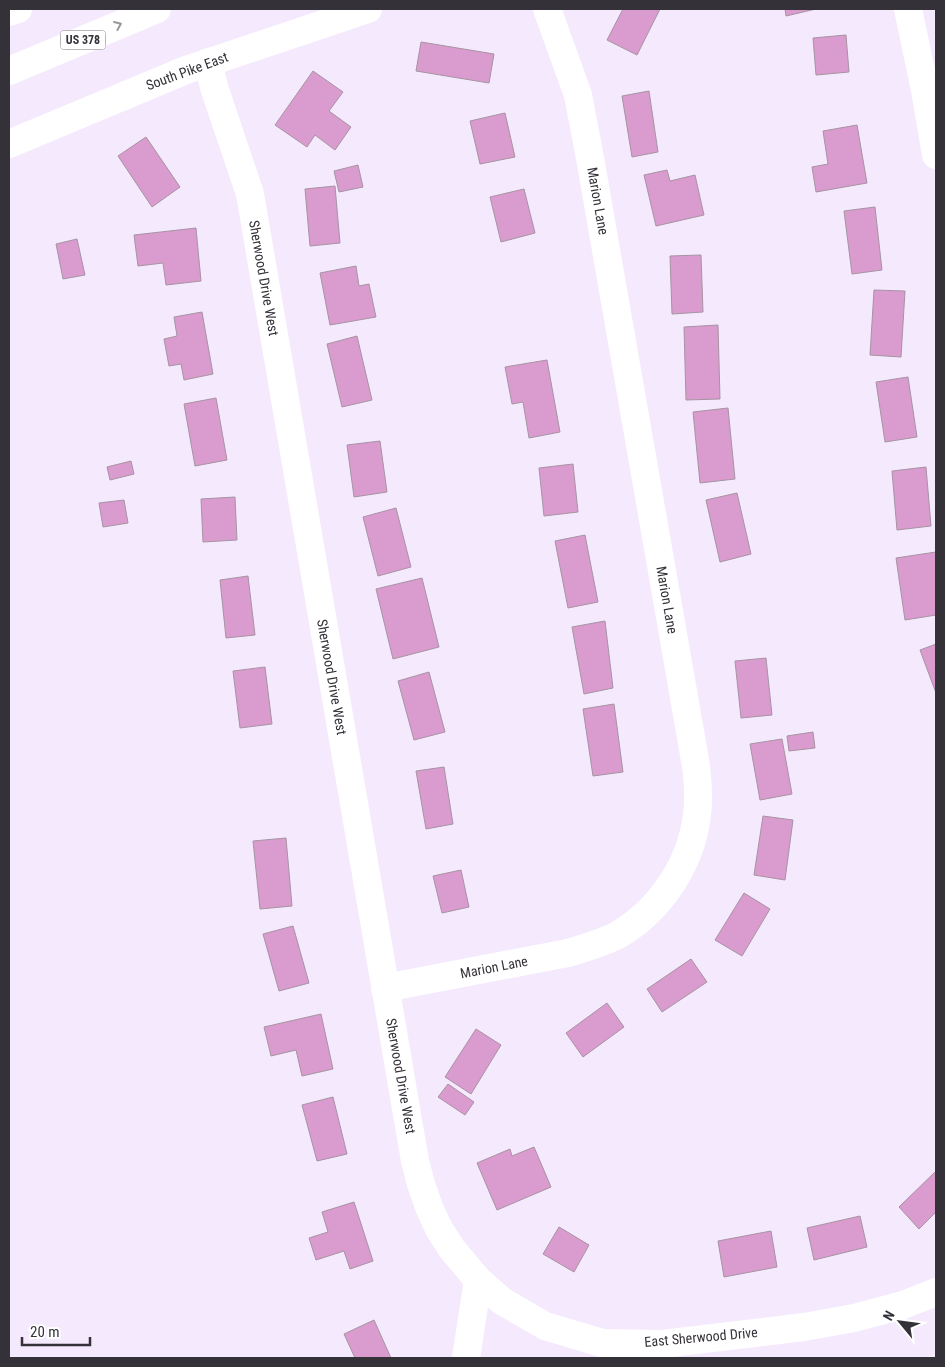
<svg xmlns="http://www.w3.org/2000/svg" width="945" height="1367" viewBox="0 0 945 1367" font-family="'Roboto Condensed',sans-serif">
	<rect width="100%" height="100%" fill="#f5e9fd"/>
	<g fill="#da9bce" stroke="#a694a2">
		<polygon points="623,9 660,9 637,55 607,40"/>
		<polygon points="785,9 816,9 786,16"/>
		<polygon points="846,35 849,72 816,75 813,38"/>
		<polygon points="421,42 494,54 489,83 416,71"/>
		<polygon points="313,71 343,92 329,111 351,127 335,150 315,135 307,147 275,125"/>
		<polygon points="649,91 658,152 632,157 622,96"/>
		<polygon points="505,113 515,157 480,164 470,121"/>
		<polygon points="857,125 867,183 816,192 812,167 828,164 823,131"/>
		<polygon points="146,137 180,187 152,207 118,156"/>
		<polygon points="358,165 363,187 339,192 334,171"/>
		<polygon points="667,170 670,181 695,175 704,215 656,226 644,175"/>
		<polygon points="335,186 340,243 310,246 305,189"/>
		<polygon points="524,189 535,233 501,242 490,197"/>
		<polygon points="875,207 882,270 852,274 844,211"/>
		<polygon points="196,228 201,281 166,285 163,263 138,266 134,235"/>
		<polygon points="77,239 85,275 63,279 56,244"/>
		<polygon points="701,255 703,312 672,314 670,256"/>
		<polygon points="356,266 359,286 369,284 376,317 330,325 320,273"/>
		<polygon points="874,290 905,291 901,357 870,355"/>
		<polygon points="202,312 213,374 184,380 181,364 169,366 164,339 177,336 174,317"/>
		<polygon points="718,325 720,399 686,400 684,327"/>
		<polygon points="357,336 372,400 342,407 327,344"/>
		<polygon points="547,360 560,432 529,438 523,402 512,404 505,367"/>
		<polygon points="908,377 917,437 885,442 876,382"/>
		<polygon points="216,398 227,460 195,466 184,404"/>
		<polygon points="728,408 735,479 700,483 693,412"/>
		<polygon points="380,441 387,492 354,497 347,445"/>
		<polygon points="131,461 134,474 110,480 107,467"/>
		<polygon points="573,464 578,512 544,516 539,468"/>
		<polygon points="926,467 931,526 897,530 892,471"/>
		<polygon points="737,493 751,554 720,562 706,500"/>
		<polygon points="235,497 237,540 203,542 201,499"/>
		<polygon points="124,500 128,523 103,527 99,503"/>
		<polygon points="396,508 411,567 378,576 363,517"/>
		<polygon points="585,535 598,602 568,608 555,541"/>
		<polygon points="936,552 936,615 905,620 896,558"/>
		<polygon points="248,576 255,635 226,638 220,580"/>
		<polygon points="422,578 439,647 393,659 376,589"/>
		<polygon points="605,621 613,688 584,694 572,627"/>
		<polygon points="936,644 936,693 920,650"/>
		<polygon points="766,658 772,715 741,718 735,661"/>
		<polygon points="265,667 272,724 240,728 233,671"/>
		<polygon points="429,672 445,732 414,740 398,681"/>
		<polygon points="614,704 623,772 593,776 583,709"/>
		<polygon points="813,732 815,748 789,751 787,736"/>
		<polygon points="782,739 792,794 760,800 750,744"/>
		<polygon points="444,767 453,824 426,829 416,771"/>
		<polygon points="763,816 793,820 785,880 754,875"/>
		<polygon points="286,838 292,906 260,909 253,841"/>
		<polygon points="461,870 469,907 442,913 433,876"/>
		<polygon points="744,893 770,909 742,956 715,940"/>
		<polygon points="293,926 309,983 279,991 263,934"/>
		<polygon points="691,959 707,982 662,1012 647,989"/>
		<polygon points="607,1003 624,1027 583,1057 566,1033"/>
		<polygon points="321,1014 333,1069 302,1076 296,1050 271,1056 264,1027"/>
		<polygon points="476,1029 501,1045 471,1094 445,1077"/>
		<polygon points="448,1084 474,1102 465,1115 438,1097"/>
		<polygon points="333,1097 347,1154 317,1161 302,1105"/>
		<polygon points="534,1147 551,1187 497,1210 477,1163 510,1149 512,1156"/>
		<polygon points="936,1171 936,1212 919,1229 899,1207"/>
		<polygon points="354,1202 373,1261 350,1269 344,1251 316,1260 309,1238 328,1232 322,1212"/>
		<polygon points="860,1216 867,1247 814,1260 807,1228"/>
		<polygon points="559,1227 589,1245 574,1272 543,1254"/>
		<polygon points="771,1231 777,1267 724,1277 718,1241"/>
		<polygon points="374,1320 391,1358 355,1358 344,1334"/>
	</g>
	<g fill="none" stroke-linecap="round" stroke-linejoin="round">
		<g stroke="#fff" stroke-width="28">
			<polyline points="908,9 925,90 936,155"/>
			<polyline points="208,62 214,87 250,194 415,1161 421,1184 429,1207 439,1229 452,1249 478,1280 502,1301 545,1326 602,1343 662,1344 804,1327 854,1318 903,1305 936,1292"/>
			<polyline points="9,144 186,70 368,9"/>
			<path d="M385 988 568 953C585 948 602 943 618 935 660 910 691 865 697 815 699 799 698 783 696 766L590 158 578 95 547 9"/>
			<polyline points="466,1358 478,1280"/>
		</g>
		<g stroke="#fff" stroke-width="28">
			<polyline points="9,12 18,9"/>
			<polyline points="9,71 157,9"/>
		</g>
	</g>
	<defs><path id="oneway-chevron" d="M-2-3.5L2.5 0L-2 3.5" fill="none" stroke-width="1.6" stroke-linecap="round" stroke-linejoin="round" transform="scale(1.25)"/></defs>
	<use stroke="#9a989c" href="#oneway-chevron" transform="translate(118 25) rotate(-23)"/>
	<g text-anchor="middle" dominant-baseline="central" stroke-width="5" stroke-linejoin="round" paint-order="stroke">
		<rect fill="#fff" stroke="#726f74" stroke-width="1" x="60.5" y="30.5" width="45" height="19" rx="4"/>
		<g font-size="12" font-weight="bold" fill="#353138">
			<text x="83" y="40">US 378</text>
		</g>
		<g font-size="14" fill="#353138" stroke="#fff">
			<text transform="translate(187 71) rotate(-20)">South Pike East</text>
			<text transform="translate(598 201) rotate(80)">Marion Lane</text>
			<text transform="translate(264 278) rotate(80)">Sherwood Drive West</text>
			<text transform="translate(667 600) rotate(80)">Marion Lane</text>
			<text transform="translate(332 677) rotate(80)">Sherwood Drive West</text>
			<text transform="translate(494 967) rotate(-11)">Marion Lane</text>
			<text transform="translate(401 1076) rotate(80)">Sherwood Drive West</text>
			<text transform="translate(701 1337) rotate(-5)">East Sherwood Drive</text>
		</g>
	</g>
	<rect width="945" height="1367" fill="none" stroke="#353138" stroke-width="20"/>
	<g transform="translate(900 1322) rotate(299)" stroke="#ffffff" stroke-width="4" paint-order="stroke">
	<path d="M0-4L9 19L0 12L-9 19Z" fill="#353138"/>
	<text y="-8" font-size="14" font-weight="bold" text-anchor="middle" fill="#353138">N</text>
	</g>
	<path d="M22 1337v8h68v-8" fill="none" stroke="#353138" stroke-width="2.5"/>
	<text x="30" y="1337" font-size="15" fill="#353138" stroke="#ffffff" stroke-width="4" paint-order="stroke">20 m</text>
</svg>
